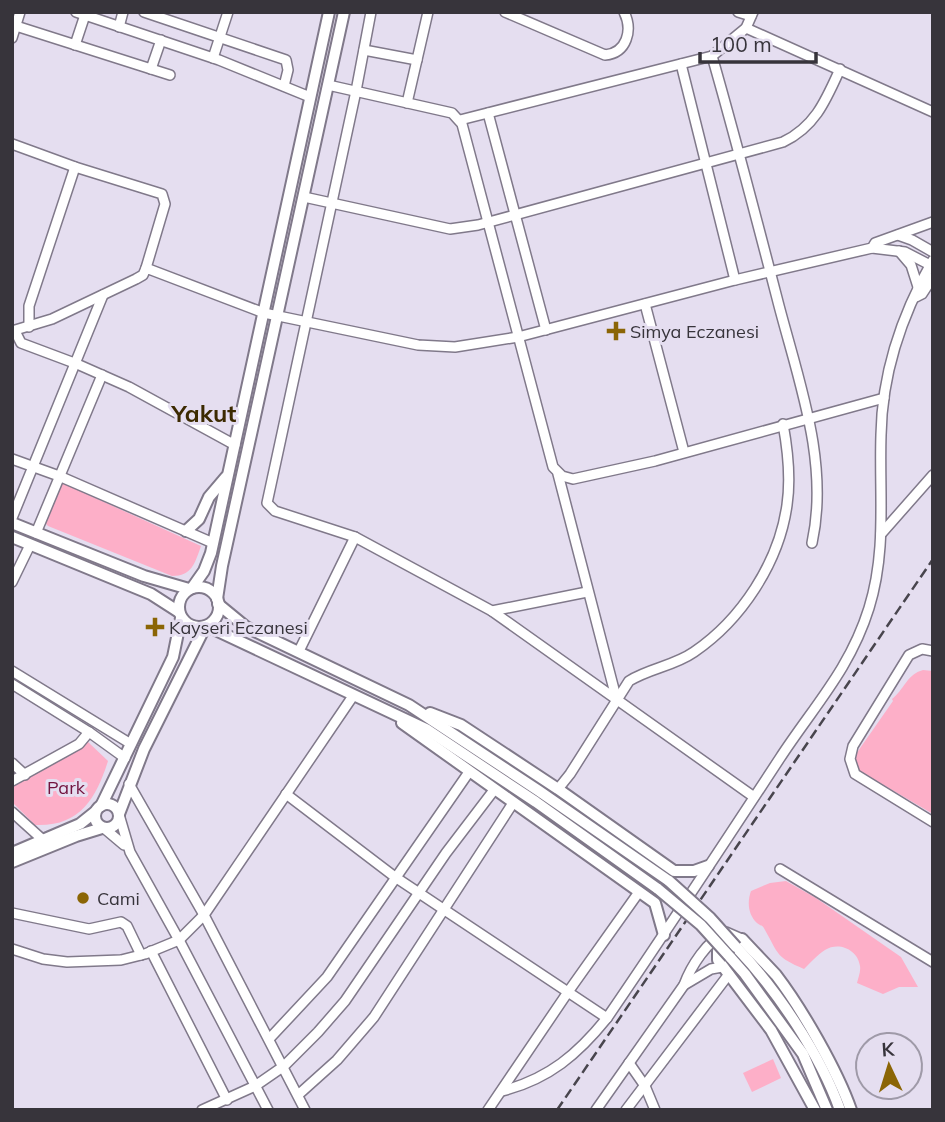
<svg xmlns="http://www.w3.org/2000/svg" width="945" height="1122" viewBox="0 0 945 1122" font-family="Mulish,sans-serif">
	<rect width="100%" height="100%" fill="#e5def0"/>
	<g fill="#fdafc8">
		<path d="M60 482 201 546C195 563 192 576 172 576L48 526 44 522Z"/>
		<path d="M923 670 933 671V814L858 770 856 762V754L893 701 892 699C904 690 907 674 923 670Z"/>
		<path d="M87 741 108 761C96 799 79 827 35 825L12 802V785Z"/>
		<path d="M786 881 816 898 901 957 918 987H899L883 994 857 983C858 978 861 972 860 966 858 950 839 941 825 950 817 955 810 963 804 969 776 957 779 955 765 930 761 923 763 928 757 923 748 915 747 902 751 891L770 883Z"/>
		<polygon points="773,1059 781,1078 752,1092 743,1073"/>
	</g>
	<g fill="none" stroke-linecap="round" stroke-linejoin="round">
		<defs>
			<g id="minor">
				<polyline points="76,12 219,60 310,97"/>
				<polyline points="144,12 286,60 288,70 284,86"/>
				<polyline points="371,12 356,91 267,503 275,511 355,537 492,611 587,592"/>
				<path d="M505 12 605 55C627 53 633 30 624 12"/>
				<polyline points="738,12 751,16"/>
				<polyline points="16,26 170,75"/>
				<polyline points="119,27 123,12"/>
				<polyline points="746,28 933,112"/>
				<polyline points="12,38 20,12"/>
				<polyline points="75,45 85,15"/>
				<polyline points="364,50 417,60"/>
				<path d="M712 56C735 136 756 217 777 298 797 377 830 461 812 543"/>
				<polyline points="213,58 228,12"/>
				<polyline points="681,64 735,280"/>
				<polyline points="151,69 161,40"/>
				<polyline points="328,85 452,113 462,124 553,467 562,476 573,479 655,461 884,398"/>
				<polyline points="407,103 428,12"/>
				<polyline points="488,113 546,330"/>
				<polyline points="460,120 712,56 746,28 753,12"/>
				<polyline points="12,144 75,167 162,194 165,204 146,268"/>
				<path d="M304 197 450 229 478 225 783 142C815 127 826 100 840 69"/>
				<polyline points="898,235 912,240 933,252"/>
				<polyline points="872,248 905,252 932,266"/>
				<polyline points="899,251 911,265 918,287"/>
				<polyline points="916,297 922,294 933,277"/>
				<polyline points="645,304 684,452"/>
				<polyline points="29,327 29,306 75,167"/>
				<polyline points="12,331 52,319 136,279 143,275 146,268 264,313 418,345 455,347 518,337 735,280 872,248 875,243 933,222"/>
				<polyline points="15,331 21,343 77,364 129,387 235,445"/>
				<polyline points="12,459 59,476 213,543"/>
				<polyline points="558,474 617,701"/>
				<polyline points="12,518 103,295"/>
				<polyline points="36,533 102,375"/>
				<polyline points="881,534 933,475"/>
				<polyline points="12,582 30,545"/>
				<polyline points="492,611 754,797"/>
				<polyline points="299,651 355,537"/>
				<polyline points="933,651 922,649 909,655 853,746 850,759 855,774 933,822"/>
				<polyline points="12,671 131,744"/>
				<polyline points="12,684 89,732 125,758"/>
				<polyline points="12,763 25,775"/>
				<polyline points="12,781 79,744 89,732"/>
				<polyline points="129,784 204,915 305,1110"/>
				<path d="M558 789 570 774 629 681C650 668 674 666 694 652 741 620 779 563 787 505 791 478 788 451 783 424"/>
				<polyline points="286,794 395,877 607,1018"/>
				<polyline points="12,812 43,840"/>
				<polyline points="120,818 130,852 179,940 268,1110"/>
				<polyline points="105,829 124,845"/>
				<polyline points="780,869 933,962"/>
				<polyline points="12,913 89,929 121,922 127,926 141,955"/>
				<polyline points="12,949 43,959 67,962 121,960 145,954 179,940 204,915 353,696"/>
				<polyline points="151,951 227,1100"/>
				<polyline points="684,985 711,969 722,967"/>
				<polyline points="270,1038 327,977 469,772"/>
				<polyline points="629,1063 645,1086 655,1110"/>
				<path d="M502 1091C549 1079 578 1054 607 1018 666 932 723 845 780 758 814 706 850 669 869 608 887 550 879 495 881 435 882 372 902 314 933 260"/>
				<polyline points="298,1095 337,1060 374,1017 513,803"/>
				<polyline points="202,1110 255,1086 284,1066 318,1032 345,1001 446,853 494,790"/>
				<polyline points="488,1110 568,992 639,892"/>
				<path d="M596 1110 684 985C691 966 707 941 726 932L742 939"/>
				<polyline points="626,1110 729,974"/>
			</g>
			<g id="tertiary">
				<polyline points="12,523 144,576 189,589"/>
				<polyline points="186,531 199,519 209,497 226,477"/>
				<polyline points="12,537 151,594 179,612"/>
				<circle cx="199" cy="607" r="20"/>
				<polyline points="192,588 204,571 211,553 329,12"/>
				<polyline points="217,599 222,566 344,12"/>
				<polyline points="218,604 246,627 409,705 539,791 669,881"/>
				<polyline points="207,626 426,729 536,802 658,889"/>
				<polyline points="430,713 461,725 558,789 674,871 694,871 708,866"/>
				<polyline points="402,723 655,903 664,935"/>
				<circle cx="107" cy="816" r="12"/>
				<polyline points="101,806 173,657 181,618"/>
				<polyline points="119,814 144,749 205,627"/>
				<polyline points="12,853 80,824 95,812"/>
				<polyline points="12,862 76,836 102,828"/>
				<path d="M736 947C777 990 820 1054 840 1110"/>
				<polyline points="730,957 745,974 803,1054 827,1110"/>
				<path d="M815 1110 771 1030 718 960V951L727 942 742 939C753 951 765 963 776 975 802 1009 837 1070 851 1110"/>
			</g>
		</defs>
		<use href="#minor" stroke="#80798a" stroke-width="12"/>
		<use href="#tertiary" stroke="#80798a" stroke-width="14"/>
		<use href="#minor" stroke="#fff" stroke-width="9"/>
		<use href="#tertiary" stroke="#fff" stroke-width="10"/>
		<polyline stroke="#48454d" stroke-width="2.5" stroke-dasharray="10 5" stroke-linecap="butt" points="557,1110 933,559"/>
		<defs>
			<g id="tertiary-bridge">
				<polyline points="669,881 710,918 736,947"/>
				<polyline points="658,889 701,925 730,957"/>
			</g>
		</defs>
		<use href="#tertiary-bridge" stroke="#80798a" stroke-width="14" stroke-linecap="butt"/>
		<use href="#tertiary-bridge" stroke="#fff" stroke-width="10"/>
	</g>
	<g fill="#8b6505" stroke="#e5def0" stroke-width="2.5">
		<path d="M612.5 320.5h7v7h7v7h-7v7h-7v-7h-7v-7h7z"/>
		<path d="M151.5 616.5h7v7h7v7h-7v7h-7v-7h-7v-7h7z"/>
		<circle cx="83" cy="898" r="7"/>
	</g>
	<g text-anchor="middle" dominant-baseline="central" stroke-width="6" stroke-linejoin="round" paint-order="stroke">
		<g font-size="18" fill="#37343b" stroke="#e5def0" text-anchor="start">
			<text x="630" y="331">Simya Eczanesi</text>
			<text x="169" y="627">Kayseri Eczanesi</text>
			<text x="97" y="898">Cami</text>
		</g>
		<g font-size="18" fill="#72123e" stroke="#e5def0">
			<text x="66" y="787">Park</text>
		</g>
		<g font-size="24" font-weight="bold" fill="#3c2a01" stroke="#e5def0">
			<text x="204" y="413">Yakut</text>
		</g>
	</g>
	<rect width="945" height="1122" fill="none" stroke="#37343b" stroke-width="28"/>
	<g transform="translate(889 1066) rotate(356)"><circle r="33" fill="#e5def0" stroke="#9f9aa8" stroke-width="2"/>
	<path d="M0-5L12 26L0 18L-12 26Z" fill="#8b6505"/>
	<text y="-10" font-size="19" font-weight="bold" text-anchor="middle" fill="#37343b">K</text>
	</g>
	<path d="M700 52v10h116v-10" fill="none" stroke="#37343b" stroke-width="3.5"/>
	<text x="710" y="52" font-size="21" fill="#37343b" stroke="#e5def0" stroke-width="5" paint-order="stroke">100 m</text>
</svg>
